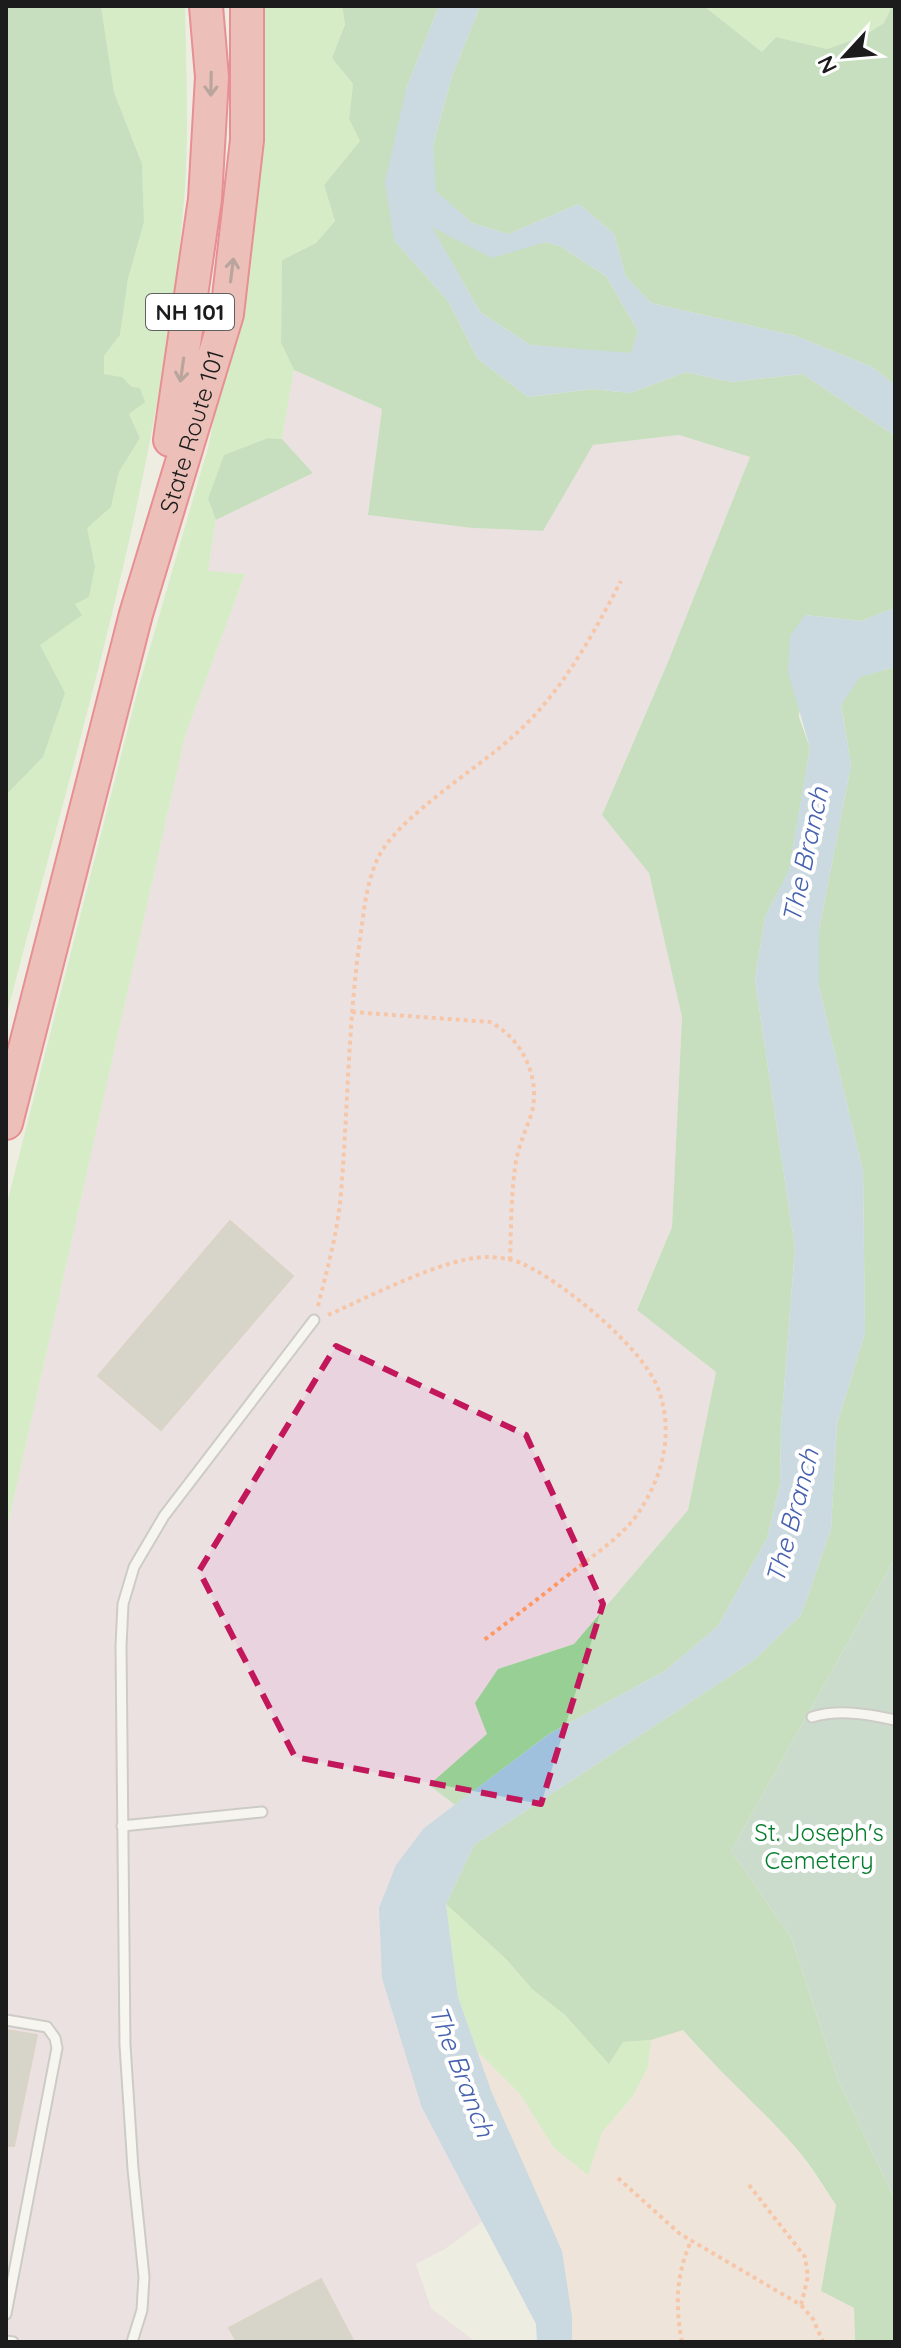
<svg xmlns="http://www.w3.org/2000/svg" width="901" height="2348" viewBox="0 0 901 2348" font-family="Quicksand,sans-serif">
	<rect width="100%" height="100%" fill="#eeede2"/>
	<polygon fill="#f0d9d0" points="682,2029 706,2057 744,2092 799,2151 836,2205 821,2291 854,2308 855,2342 572,2342 572,2317 477,2051 520,2094 554,2148 602,2132 633,2096 648,2067 651,2040"/>
	<polygon fill="#e8d3df" points="294,370 382,409 369,515 472,528 543,531 592,445 679,435 750,457 668,662 602,815 649,872 682,1017 672,1227 637,1309 716,1372 688,1510 574,1644 498,1669 488,1734 429,1785 455,1805 424,1828 422,2108 482,2222 445,2249 416,2264 431,2308 476,2342 6,2342 6,1533 185,736 245,574 208,572 216,520 313,473 282,439"/>
	<g fill="#b6eba5">
		<path d="M101 6H185C186 66 189 128 185 188 164 466 76 748 6 1017V795L43 757 40 645 6 578 95 564 86 528 111 507 119 472 140 438 129 414 132 387 122 377 103 374 104 356 120 335 128 279 144 222 142 164 114 92Z"/>
		<polygon points="261,6 342,6 345,23 332,58 353,84 349,119 360,141 324,185 335,221 316,243 282,260 281,343 294,370 282,439 268,438 208,499 216,520 208,571 245,574 185,736 6,1533 6,1207 138,689 209,444 240,286"/>
		<polygon points="704,6 892,6 884,23 862,36 827,49 776,37 762,52"/>
		<polygon points="446,1904 506,1959 532,1989 565,2015 609,2063 623,2042 651,2040 648,2067 633,2096 602,2132 588,2175 554,2148 520,2094 477,2051 458,1997"/>
	</g>
	<g fill="#98cf95">
		<polygon points="6,6 101,6 114,92 142,164 144,222 128,279 120,335 104,356 104,374 122,377 132,387 140,388 145,402 129,414 140,438 119,472 111,507 87,528 95,566 89,597 75,604 82,615 40,645 65,693 43,757 6,795"/>
		<polygon points="342,6 439,6 406,89 394,240 448,301 478,359 528,397 593,389 630,393 686,372 731,382 803,374 895,436 895,608 861,621 805,615 799,717 810,748 789,871 765,917 755,980 795,1248 781,1428 780,1485 767,1538 718,1626 665,1671 549,1734 455,1805 429,1785 487,1734 475,1703 498,1669 574,1644 688,1510 716,1372 637,1310 672,1227 682,1017 649,873 602,815 668,662 750,457 679,435 593,445 543,531 472,528 368,515 382,409 294,370 281,343 282,260 316,243 335,221 324,185 360,141 349,119 353,84 332,58 345,24"/>
		<polygon points="480,6 704,6 762,52 776,37 827,49 863,36 884,23 892,6 895,6 895,385 872,367 796,336 651,303 626,277 614,234 579,204 508,234 472,223 435,191 433,145 452,76"/>
		<polygon points="431,226 445,232 525,246 546,242 560,246 606,276 638,331 631,354 530,345 480,312"/>
		<polygon points="268,438 282,439 313,473 216,520 208,499 224,455"/>
		<path d="M895 667V1558L731 1851 791 1937 838 2080 895 2200V2342H855L854 2308 821 2291 836 2205C823 2186 811 2165 796 2148 760 2107 718 2071 683 2030L651 2040 623 2042 609 2064 565 2015 532 1989 506 1959 446 1904 474 1845 754 1660 801 1615 831 1529 837 1424 865 1333 863 1171 819 987V930L851 765 841 704 859 677Z"/>
	</g>
	<polygon fill="#a2c8b1" points="895,1558 895,2200 838,2080 791,1937 731,1851"/>
	<g fill="#a0c1de" fill-rule="evenodd">
		<path d="M439 6H480L452 76 433 145 436 191 472 223 508 234 579 204 614 234 626 277 651 303 796 336 872 367 895 385V436L803 374 731 382 686 372 630 393 593 389 528 397 478 359 448 301 394 240 385 182 406 89ZM432 227 492 258 546 242 560 246 606 276 638 331 631 353 530 345 480 312Z"/>
		<polygon points="895,608 895,667 860,677 841,705 851,765 819,930 819,987 863,1171 865,1333 837,1424 831,1529 801,1615 754,1660 474,1845 446,1904 458,1997 492,2093 562,2251 572,2317 572,2342 537,2342 536,2324 422,2108 382,1978 379,1908 396,1865 424,1828 549,1734 665,1671 718,1626 767,1538 780,1485 781,1428 795,1248 755,980 765,917 789,870 810,748 788,672 790,636 805,615 861,621"/>
	</g>
	<g fill="#bbb6ab" stroke="#c0b7a4" stroke-width="2">
		<polygon points="230,1221 293,1276 161,1430 98,1376"/>
		<polygon points="6,2030 37,2035 14,2146 6,2146"/>
		<polygon points="321,2279 354,2342 237,2342 229,2328"/>
	</g>
	<g fill="none" stroke-linecap="round" stroke-linejoin="round">
		<defs>
			<g id="lane">
				<path d="M812 1717C839 1709 868 1714 895 1720"/>
				<polyline points="122,1826 262,1812"/>
				<polyline points="6,2020 47,2027 55,2038 57,2048 6,2314"/>
				<polyline points="6,2341 13,2342"/>
				<polyline points="132,2342 142,2310 144,2277 133,2169 125,2045 121,1646 123,1604 134,1567 164,1516 314,1320"/>
			</g>
			<g id="highway">
				<polyline points="170,440 205,199 212,77 206,6"/>
				<path id="s1" d="M6 1123 136 614 227 314 247 140V6"/>
			</g>
		</defs>
		<use href="#lane" stroke="#a3a3a3" stroke-width="13"/>
		<use href="#highway" stroke="#dd1d31" stroke-width="36"/>
		<g stroke="#ff9862" stroke-width="4" stroke-dasharray="4 4" stroke-linecap="butt">
			<path d="M352 1012 490 1022C522 1038 542 1079 531 1115 525 1133 517 1149 515 1168 511 1198 511 1230 510 1260"/>
			<path d="M318 1306C327 1270 338 1231 341 1193 348 1108 348 1023 360 939 364 911 366 882 379 856 399 817 475 770 510 739 560 696 591 638 621 581"/>
			<path d="M328 1315C369 1297 445 1257 487 1257 498 1257 514 1259 523 1264 563 1282 645 1349 659 1391 673 1431 664 1472 642 1507 627 1533 599 1551 576 1569 545 1593 515 1617 484 1640"/>
			<polyline points="618,2178 680,2234 801,2305 813,2319 823,2342"/>
			<polyline points="749,2185 805,2257 808,2276 801,2305"/>
			<path d="M682 2342C675 2305 676 2275 691 2241"/>
		</g>
		<use href="#lane" stroke="#fff" stroke-width="9"/>
		<use href="#highway" stroke="#e98b86" stroke-width="32"/>
	</g>
	<defs><path id="oneway-shaft" d="M-6 0H5M1.5-3L5.5 0L1.5 3" fill="none" stroke-width="1.6" stroke-linecap="round" stroke-linejoin="round" transform="scale(2)"/></defs>
	<g stroke="#784e4c">
		<use href="#oneway-shaft" transform="translate(211 84) rotate(91)"/>
		<use href="#oneway-shaft" transform="translate(232 270) rotate(-83)"/>
		<use href="#oneway-shaft" transform="translate(182 370) rotate(98)"/>
	</g>
	<path d="M0 0H901V2348H0ZM336 1346 526 1435 603 1604 541 1804 295 1757 199 1571Z" fill="#eeede2" fill-opacity=".55" fill-rule="evenodd"/>
	<path fill="none" stroke="#c2185b" stroke-width="6" stroke-dasharray="16 10" stroke-linejoin="round" d="M336 1346 526 1435 603 1604 541 1804 295 1757 199 1571Z"/>
	<g text-anchor="middle" dominant-baseline="central" stroke-width="8" stroke-linejoin="round" paint-order="stroke">
		<rect fill="#fff" stroke="#606060" stroke-width="2" x="146" y="294" width="88" height="36" rx="6"/>
		<g font-size="22" font-weight="bold" fill="#1c1c1c">
			<text x="190" y="312">NH 101</text>
		</g>
		<g font-size="24" fill="#1c1c1c" stroke="#fff">
			<text stroke="none"><textPath href="#s1" startOffset="716">State Route 101</textPath></text>
		</g>
		<g font-size="24" fill="#077d2e" stroke="#fff">
			<text x="819" y="1832">St. Joseph's<tspan x="819" dy="28">Cemetery</tspan></text>
		</g>
		<g font-size="26" font-style="italic" fill="#4661af" stroke="#fff">
			<text transform="translate(805 855) rotate(-78)">The Branch</text>
			<text transform="translate(792 1516) rotate(-75)">The Branch</text>
			<text transform="translate(462 2071) rotate(69)">The Branch</text>
		</g>
	</g>
	<rect width="901" height="2348" fill="none" stroke="#1c1c1c" stroke-width="16"/>
	<g transform="translate(845 56) rotate(244)" stroke="#ffffff" stroke-width="6" paint-order="stroke">
	<path d="M0-6L14 30L0 20L-14 30Z" fill="#1c1c1c"/>
	<text y="-12" font-size="22" font-weight="bold" text-anchor="middle" fill="#1c1c1c">N</text>
	</g>
</svg>
